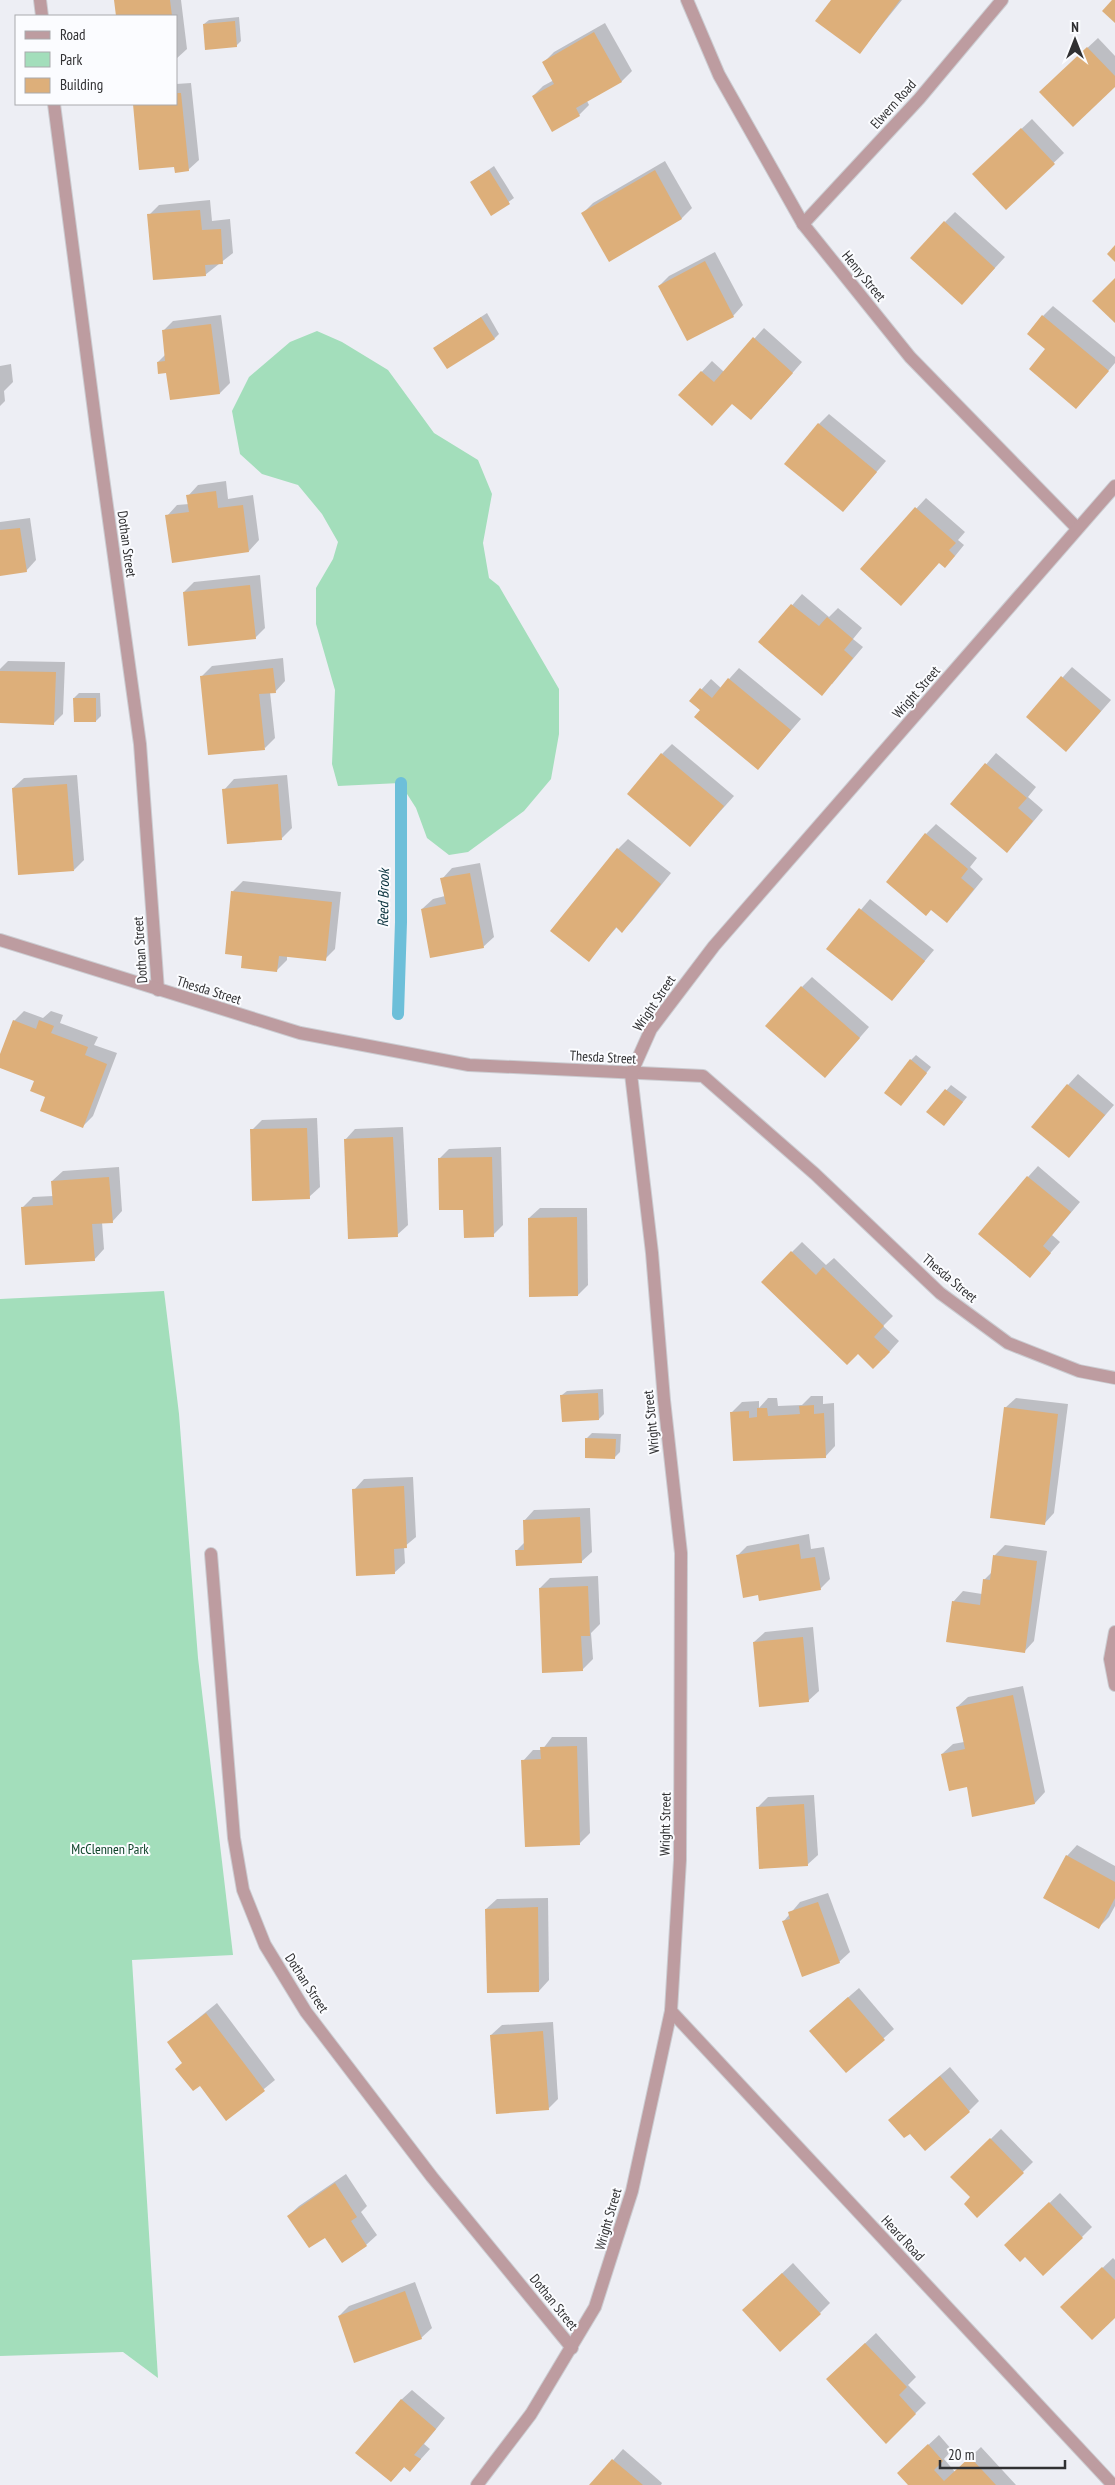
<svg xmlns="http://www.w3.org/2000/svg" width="1115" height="2485" viewBox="0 0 1115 2485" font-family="'PT Sans Narrow',sans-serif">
	<rect width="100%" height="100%" fill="#edeef4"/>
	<g fill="#a3debb">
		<polygon points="317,331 342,342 388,370 434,433 478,460 492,494 483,543 489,578 499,586 559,689 559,734 551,779 524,811 468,852 449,855 427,838 416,808 400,783 338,786 332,764 335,690 316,624 316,588 333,559 338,542 322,514 298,485 262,474 240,454 232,411 249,377 290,342"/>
		<polygon points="164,1291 179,1414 198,1658 233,1955 132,1960 158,2378 123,2352 0,2356 0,1299"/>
	</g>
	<g fill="#0003">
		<polygon points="115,0 181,0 187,49 176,59 176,16 117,16"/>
		<polygon points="833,0 902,0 859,53"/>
		<polygon points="239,17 241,41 236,46 204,24 209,20"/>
		<polygon points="605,23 632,71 622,81 587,101 589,105 579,115 533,96 543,86 554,80 544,62 554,52"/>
		<polygon points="1098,38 1115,56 1115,86 1051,82"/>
		<polygon points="191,83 199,160 188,170 175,165 140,169 134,104 176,104 176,84"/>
		<polygon points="1032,119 1064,153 1006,208 984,164"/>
		<polygon points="665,161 692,208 682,218 610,260 583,213 593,203"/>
		<polygon points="494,166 514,198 492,214 471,182"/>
		<polygon points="210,200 212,221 230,219 233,253 205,275 149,215 159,205"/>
		<polygon points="955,212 1005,257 972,293 945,222"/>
		<polygon points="715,252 743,305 733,316 659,286 669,276"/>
		<polygon points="1053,306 1115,357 1115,363 1076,408 1047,349 1043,316"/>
		<polygon points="487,313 499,334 495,338 434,348"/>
		<polygon points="221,315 230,383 220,393 167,372 158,362 166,354 163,331 173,321"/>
		<polygon points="764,328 802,362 761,409 680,395 712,361 724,372"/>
		<polygon points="0,361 0,366 11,364 13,382 4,391 5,401 0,406"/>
		<polygon points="829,414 886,461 843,511 819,424"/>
		<polygon points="226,481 228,499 253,495 259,540 249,551 167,516 177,505 189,504 188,496 198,485"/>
		<polygon points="926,498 965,532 958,540 964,545 955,556 940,562 861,569"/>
		<polygon points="30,518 36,560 26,571 0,574 0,522"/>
		<polygon points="260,575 265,628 255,638 184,592 194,582"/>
		<polygon points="802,594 829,617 838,608 862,628 853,639 863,647 832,684 760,642"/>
		<polygon points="283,658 285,681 275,692 270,692 275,738 265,748 202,676 212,666"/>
		<polygon points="8,661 65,662 63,714 53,724 0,722 0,669"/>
		<polygon points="1072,667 1111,700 1076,740 1027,717"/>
		<polygon points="739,668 801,719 758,768 691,701 711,679 721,688"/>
		<polygon points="79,693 100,693 101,716 96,721 74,698"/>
		<polygon points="672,744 734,796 690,845 662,754"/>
		<polygon points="996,753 1036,787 1028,797 1043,810 1017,841 952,804"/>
		<polygon points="77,775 84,860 74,870 13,788 24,778"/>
		<polygon points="287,775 292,828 282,838 224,790 234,779"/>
		<polygon points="936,824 977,858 970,867 983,879 957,911 926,834"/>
		<polygon points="628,839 671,873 632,921 622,931 617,927 588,960 618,849"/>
		<polygon points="480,863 494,937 483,947 422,909 433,899 445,896 442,879 452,868"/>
		<polygon points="243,881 341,892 335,949 325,959 287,955 287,960 277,970 243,955 233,891"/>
		<polygon points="870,899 934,950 892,1000 828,949"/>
		<polygon points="812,977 869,1027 835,1066 802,987"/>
		<polygon points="24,1011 43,1018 51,1011 63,1015 60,1023 98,1037 94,1045 117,1053 93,1116 83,1126 47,1096 35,1080 0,1067 0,1057 14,1021"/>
		<polygon points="916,1055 931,1067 906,1099 911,1060"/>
		<polygon points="1078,1074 1114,1105 1069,1157 1068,1085"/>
		<polygon points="951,1085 967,1097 949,1119 928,1112"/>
		<polygon points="317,1118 320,1187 309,1197 252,1130 262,1120"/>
		<polygon points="403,1127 408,1225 397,1235 345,1140 355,1129"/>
		<polygon points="501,1147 503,1225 493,1235 464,1208 439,1159 449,1149"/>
		<polygon points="1038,1166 1080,1202 1052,1235 1060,1242 1030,1276 1028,1177"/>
		<polygon points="119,1167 122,1211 112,1222 102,1222 104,1249 94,1260 23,1207 33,1197 53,1196 52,1181 63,1171"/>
		<polygon points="540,1208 587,1208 588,1285 578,1295 529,1218"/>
		<polygon points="802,1242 826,1265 834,1258 893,1316 883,1326 899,1341 884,1358 858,1353 763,1281"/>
		<polygon points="603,1389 604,1414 599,1419 562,1395 567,1391"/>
		<polygon points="811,1396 823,1396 823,1404 834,1403 835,1446 825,1457 732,1412 742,1402 759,1401 759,1408 768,1398 777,1398 778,1406 802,1405"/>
		<polygon points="1016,1398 1068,1404 1054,1513 1044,1524 1005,1408"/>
		<polygon points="592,1433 621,1434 620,1452 615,1457 587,1438"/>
		<polygon points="413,1477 416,1537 404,1547 405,1563 394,1573 354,1490 364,1479"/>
		<polygon points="590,1508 592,1552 581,1562 517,1550 525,1542 524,1521 534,1510"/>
		<polygon points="809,1534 811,1549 824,1547 830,1579 820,1589 759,1593 737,1556 747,1546"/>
		<polygon points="1005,1545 1047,1551 1034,1641 1024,1652 953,1602 963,1591 982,1594 984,1580 993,1571 995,1555"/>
		<polygon points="598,1576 600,1624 591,1633 593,1659 582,1670 540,1588 550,1578"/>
		<polygon points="813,1627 819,1691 808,1701 754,1642 765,1632"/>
		<polygon points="1023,1686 1045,1792 1035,1803 973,1815 968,1786 942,1754 953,1744 964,1742 957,1707 968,1697"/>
		<polygon points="552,1737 587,1737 590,1833 580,1843 523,1761 533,1750 542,1750"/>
		<polygon points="814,1795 818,1855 807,1865 757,1808 768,1797"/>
		<polygon points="1077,1845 1115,1866 1115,1906 1109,1917 1099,1927 1067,1856"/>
		<polygon points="828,1893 850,1952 839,1962 783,1922 800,1902"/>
		<polygon points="548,1898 549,1980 539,1991 486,1909 497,1899"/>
		<polygon points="859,1988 894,2029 846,2072 821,2021"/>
		<polygon points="217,2003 275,2080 227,2119 169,2042"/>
		<polygon points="553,2022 558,2099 548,2109 491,2035 502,2025"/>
		<polygon points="950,2067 979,2101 969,2111 910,2132 900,2110"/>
		<polygon points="1001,2129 1033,2162 978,2216 972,2197 952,2177"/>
		<polygon points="346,2174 367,2206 361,2212 377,2235 366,2245 342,2261 325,2236 288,2216 299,2206"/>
		<polygon points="1060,2193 1092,2227 1082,2237 1016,2235"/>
		<polygon points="1113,2258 1115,2260 1115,2316 1072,2297"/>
		<polygon points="793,2263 830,2303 820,2313 754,2300"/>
		<polygon points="415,2282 432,2328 421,2338 339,2316 349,2306"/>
		<polygon points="876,2333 916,2377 908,2385 926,2403 886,2442 838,2369"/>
		<polygon points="412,2390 445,2418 424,2444 430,2449 420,2460 410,2470 405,2466 391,2481 401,2400"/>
		<polygon points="939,2435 952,2450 944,2459 955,2472 981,2447 1016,2485 910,2485 909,2463"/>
		<polygon points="623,2449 662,2483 661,2485 591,2485"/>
	</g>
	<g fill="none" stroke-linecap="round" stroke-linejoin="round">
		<polyline stroke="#6dbfd9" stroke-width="12" points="398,1014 401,922 401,783"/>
	</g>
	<g fill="#ddaf7a">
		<polygon points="114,0 170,0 172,16 116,16"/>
		<polygon points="831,0 900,0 860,54 815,21"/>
		<polygon points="1112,0 1115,0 1115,23 1102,11"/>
		<polygon points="235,21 237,47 205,50 203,24"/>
		<polygon points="594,32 622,82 576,108 580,116 552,132 532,96 554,84 542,62"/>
		<polygon points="1087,47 1115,76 1115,87 1073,127 1039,92"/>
		<polygon points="176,93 181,93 189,171 175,173 174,167 139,170 133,104 176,104"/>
		<polygon points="1021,128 1055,164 1006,210 972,174"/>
		<polygon points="489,170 510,204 491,216 470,182"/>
		<polygon points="655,170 682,219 609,262 581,213"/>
		<polygon points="200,210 202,230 221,229 223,264 205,265 206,276 153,280 147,214"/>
		<polygon points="944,221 995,268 962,305 910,258"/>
		<polygon points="1115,245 1115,262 1107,254"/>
		<polygon points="705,261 734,317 687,341 658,286"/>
		<polygon points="1115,278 1115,323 1092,301"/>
		<polygon points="1042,315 1109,371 1076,409 1029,369 1045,349 1027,334"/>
		<polygon points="481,317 495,339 447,369 433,348"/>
		<polygon points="211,324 220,394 170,400 166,373 158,374 157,362 165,361 162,330"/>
		<polygon points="753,337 793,373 751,420 732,404 712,426 678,395 701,371 714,382"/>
		<polygon points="818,423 877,472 843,512 784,464"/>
		<polygon points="216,491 218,508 243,505 249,552 172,563 165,515 189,512 186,495"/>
		<polygon points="915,507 956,543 949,550 955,556 945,568 939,563 901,606 860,569"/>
		<polygon points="20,528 27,572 0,576 0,530"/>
		<polygon points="250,585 256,639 188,646 183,592"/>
		<polygon points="791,604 819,626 827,617 853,639 844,650 853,658 822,696 758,642"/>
		<polygon points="273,668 276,693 259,694 265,750 208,755 200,676"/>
		<polygon points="0,671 56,672 54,725 0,723"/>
		<polygon points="1061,676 1101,711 1066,752 1026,717"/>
		<polygon points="728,678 791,730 758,770 694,717 700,710 689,701 700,688 712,698"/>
		<polygon points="73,698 96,698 96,722 74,722"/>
		<polygon points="661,753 724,806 690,847 627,794"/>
		<polygon points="985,763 1027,798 1018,808 1033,821 1007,853 950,804"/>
		<polygon points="67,784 74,871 18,875 12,788"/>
		<polygon points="278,784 282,840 227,844 222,789"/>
		<polygon points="925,833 968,869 961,878 974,889 947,923 931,910 926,916 886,882"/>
		<polygon points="617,848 661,884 622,933 616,927 589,962 550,931"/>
		<polygon points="470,873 484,948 430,958 421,909 446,904 440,878"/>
		<polygon points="231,891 332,902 326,961 279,956 277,972 241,968 242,956 225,954"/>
		<polygon points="859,908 925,961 892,1001 826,949"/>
		<polygon points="801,986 860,1038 825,1078 765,1026"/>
		<polygon points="13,1020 36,1029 39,1020 54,1026 51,1033 88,1047 85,1055 107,1064 83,1128 40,1111 45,1097 30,1091 34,1081 0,1068 0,1054"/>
		<polygon points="910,1059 927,1073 901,1106 884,1093"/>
		<polygon points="1067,1084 1105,1115 1069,1158 1031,1127"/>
		<polygon points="945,1089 963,1102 944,1126 926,1112"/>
		<polygon points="307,1128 310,1199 252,1201 250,1129"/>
		<polygon points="393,1137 398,1237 348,1239 344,1139"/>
		<polygon points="492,1157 494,1237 464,1238 463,1210 439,1210 438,1158"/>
		<polygon points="1027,1176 1071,1212 1043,1246 1051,1253 1030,1278 978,1234"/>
		<polygon points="109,1177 113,1223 92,1224 95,1261 25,1265 21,1207 53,1205 51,1181"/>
		<polygon points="577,1217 578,1296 529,1297 528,1218"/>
		<polygon points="791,1251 816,1275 823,1267 884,1326 874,1337 890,1352 873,1369 858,1354 847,1365 761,1282"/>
		<polygon points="598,1393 599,1420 562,1422 560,1395"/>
		<polygon points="814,1405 814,1414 824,1413 826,1458 733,1461 730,1412 749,1411 749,1418 757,1417 757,1408 767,1408 768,1416 800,1414 799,1406"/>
		<polygon points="1004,1407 1058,1414 1045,1525 990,1518"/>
		<polygon points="585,1438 616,1439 615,1459 585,1458"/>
		<polygon points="404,1486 407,1548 394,1549 395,1574 356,1576 352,1489"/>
		<polygon points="580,1517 582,1563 516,1566 515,1550 524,1550 523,1520"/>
		<polygon points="799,1544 801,1559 815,1557 821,1590 759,1601 758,1595 743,1598 736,1555"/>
		<polygon points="993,1555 1037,1561 1025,1653 946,1642 952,1601 980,1605 983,1579 990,1580"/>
		<polygon points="588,1586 590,1636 581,1636 583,1671 542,1673 539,1588"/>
		<polygon points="803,1637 809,1702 759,1707 753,1642"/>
		<polygon points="1013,1695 1035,1804 972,1817 967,1787 949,1791 941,1754 965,1749 956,1707"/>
		<polygon points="577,1746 580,1845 525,1847 521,1760 541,1759 540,1747"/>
		<polygon points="804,1804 808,1866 759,1869 756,1807"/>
		<polygon points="1066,1855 1115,1882 1115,1898 1099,1929 1043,1898"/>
		<polygon points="818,1902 840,1963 802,1977 782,1921 790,1919 788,1912"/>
		<polygon points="538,1907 539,1992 487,1993 485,1909"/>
		<polygon points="848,1997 885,2040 846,2073 809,2031"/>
		<polygon points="206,2013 265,2091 226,2121 200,2086 193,2091 175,2069 182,2063 167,2042"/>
		<polygon points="543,2031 549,2110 496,2114 490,2035"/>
		<polygon points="940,2076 970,2112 925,2151 910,2134 904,2138 888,2120"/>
		<polygon points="990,2138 1024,2173 977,2218 964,2204 970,2197 950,2177"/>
		<polygon points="335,2183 357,2217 351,2221 367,2246 342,2263 325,2238 309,2248 287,2216"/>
		<polygon points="1049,2202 1083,2238 1043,2276 1025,2257 1020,2262 1004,2245"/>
		<polygon points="1102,2267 1115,2280 1115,2318 1092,2340 1060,2307"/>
		<polygon points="782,2273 821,2314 780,2352 742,2310"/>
		<polygon points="405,2291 422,2339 354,2363 338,2316"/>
		<polygon points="865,2343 907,2387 899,2395 916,2414 886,2444 826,2379"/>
		<polygon points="401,2399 436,2429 414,2455 421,2459 410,2472 404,2467 391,2482 355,2453"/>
		<polygon points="928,2444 943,2461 934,2470 944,2481 970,2457 996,2485 908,2485 897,2473"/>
		<polygon points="612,2459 643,2485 589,2485"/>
	</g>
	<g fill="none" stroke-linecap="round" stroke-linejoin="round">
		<defs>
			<g id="street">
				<polyline points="40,0 42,16"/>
				<polyline points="687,0 719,75 803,224 910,357 1077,528"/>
				<polyline points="54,104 97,434 140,744 158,990"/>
				<polyline points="803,224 919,99 1002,0"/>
				<polyline points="0,940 300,1033 469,1065 703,1076 815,1174 940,1293 1008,1343 1079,1371 1115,1378"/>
				<polyline points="211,1554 234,1838 243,1890 265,1945 306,2012 432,2177 572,2348"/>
				<polyline points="1115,1632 1110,1659 1115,1685"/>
				<polyline points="671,2011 1113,2485"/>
				<polyline points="477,2485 531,2414 595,2307 632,2191 671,2011 680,1860 681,1553 664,1400 652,1253 631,1074 651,1029 714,946 1115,486"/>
			</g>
		</defs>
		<use href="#street" stroke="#cbccd1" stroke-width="14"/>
		<use href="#street" stroke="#bd9ca0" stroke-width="12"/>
	</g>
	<g text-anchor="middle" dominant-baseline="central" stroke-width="4" stroke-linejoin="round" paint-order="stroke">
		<g font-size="14" fill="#303032" stroke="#fbfcff">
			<text transform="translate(893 104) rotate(-48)">Elwern Road</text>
			<text transform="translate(864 276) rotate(51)">Henry Street</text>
			<text transform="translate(127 544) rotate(82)">Dothan Street</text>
			<text transform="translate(916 692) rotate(-49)">Wright Street</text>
			<text transform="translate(140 950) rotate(-94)">Dothan Street</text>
			<text transform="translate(209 990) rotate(17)">Thesda Street</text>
			<text transform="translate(654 1003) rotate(-56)">Wright Street</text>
			<text transform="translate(603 1057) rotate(3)">Thesda Street</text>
			<text transform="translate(950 1278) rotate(40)">Thesda Street</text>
			<text transform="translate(651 1422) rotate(-96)">Wright Street</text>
			<text transform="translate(665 1824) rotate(-89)">Wright Street</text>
			<text transform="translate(307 1983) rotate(57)">Dothan Street</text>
			<text transform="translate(608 2219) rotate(-74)">Wright Street</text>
			<text transform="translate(903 2238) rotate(47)">Heard Road</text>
			<text transform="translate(554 2302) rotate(51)">Dothan Street</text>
		</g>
		<g font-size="14" fill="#0f442a" stroke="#fbfcff">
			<text x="110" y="1849">McClennen Park</text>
		</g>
		<g font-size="15" font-style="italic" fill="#09323d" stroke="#fbfcff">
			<text transform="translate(383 898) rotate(-89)">Reed Brook</text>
		</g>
	</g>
	<rect x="15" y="15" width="162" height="90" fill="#fbfcff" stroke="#aaaaad"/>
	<rect x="25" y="31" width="25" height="8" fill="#bd9ca0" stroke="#aaaaad"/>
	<text x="60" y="40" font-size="15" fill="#303032">Road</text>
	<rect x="25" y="52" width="25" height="15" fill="#a3debb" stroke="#aaaaad"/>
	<text x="60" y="65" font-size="15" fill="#303032">Park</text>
	<rect x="25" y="78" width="25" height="15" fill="#ddaf7a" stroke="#aaaaad"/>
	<text x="60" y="90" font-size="15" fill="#303032">Building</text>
	<g transform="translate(1075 40)" stroke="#fbfcff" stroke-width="4" paint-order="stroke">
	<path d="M0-4L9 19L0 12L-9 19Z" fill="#303032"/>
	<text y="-8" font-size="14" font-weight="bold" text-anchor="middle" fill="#303032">N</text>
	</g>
	<path d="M940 2460v8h125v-8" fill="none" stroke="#303032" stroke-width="2.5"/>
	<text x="948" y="2460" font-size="15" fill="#303032" stroke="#fbfcff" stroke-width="4" paint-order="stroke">20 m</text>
</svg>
